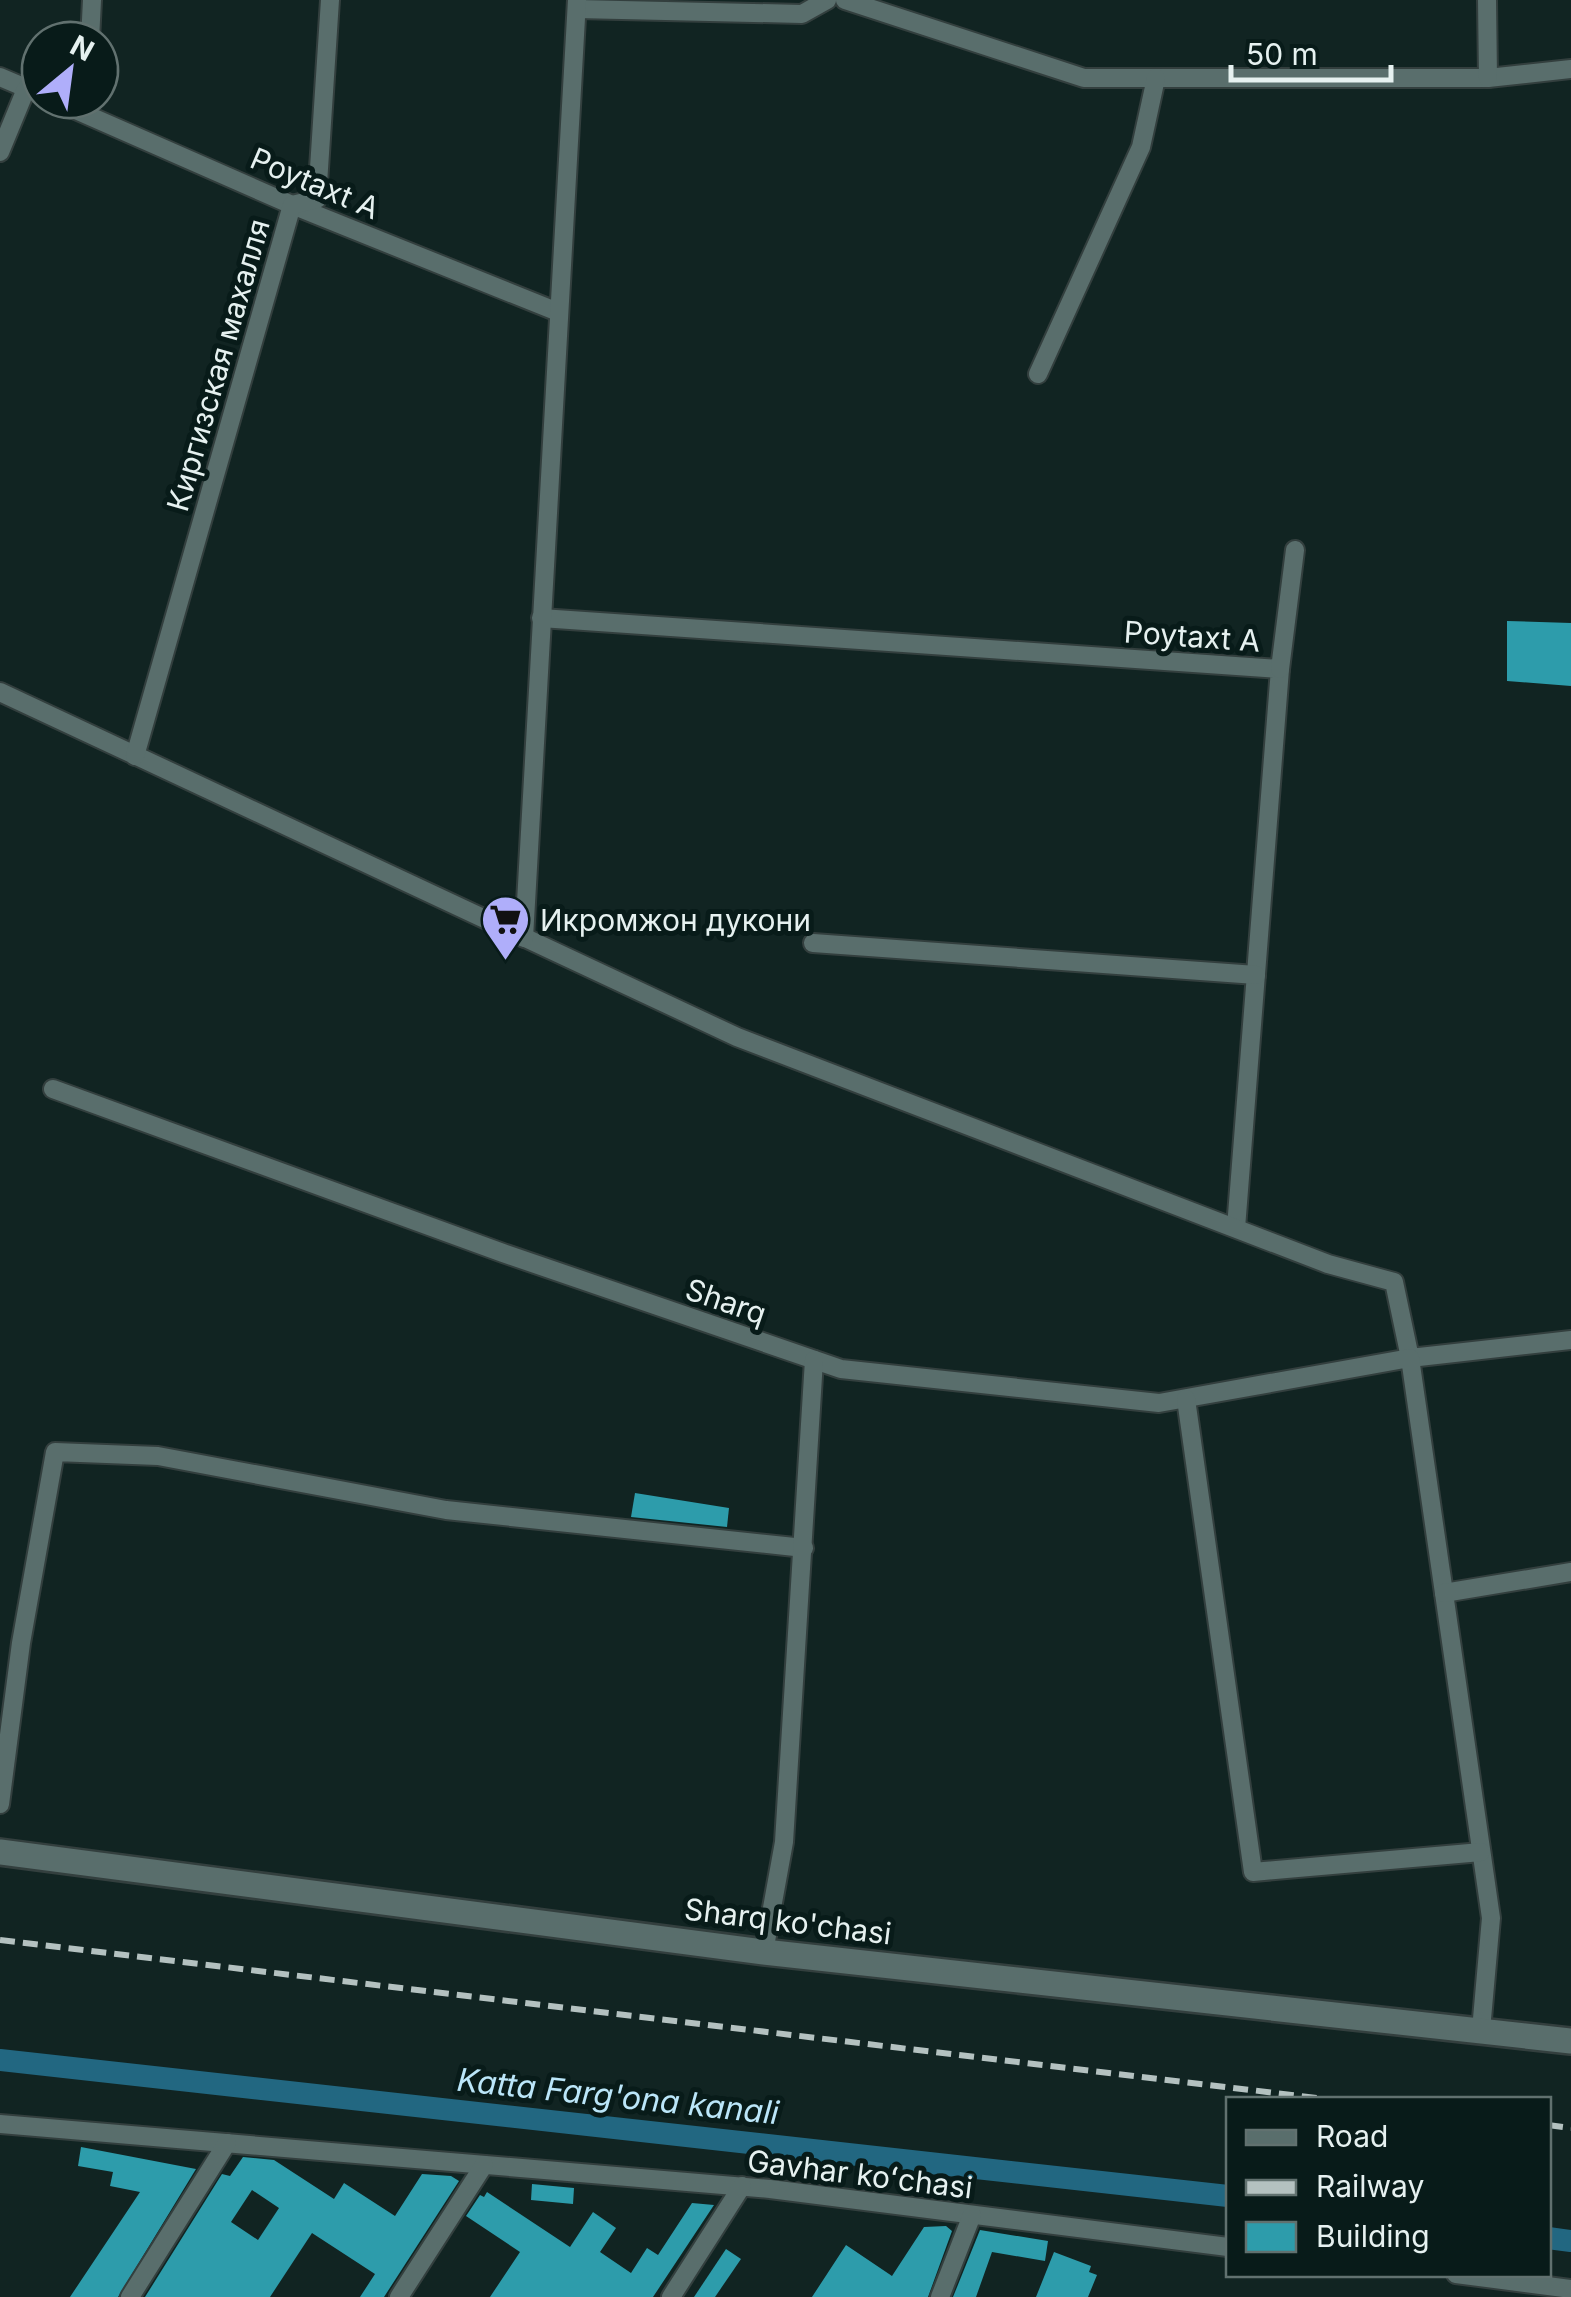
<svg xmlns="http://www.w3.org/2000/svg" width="1571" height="2297" viewBox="0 0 1571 2297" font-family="Inter,sans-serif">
	<rect width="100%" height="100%" fill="#112422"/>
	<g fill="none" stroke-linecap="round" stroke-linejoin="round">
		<g stroke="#226781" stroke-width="22">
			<polyline points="0,2060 1228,2196"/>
			<polyline points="1548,2238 1571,2241"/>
		</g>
	</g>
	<g fill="#2d9cab" fill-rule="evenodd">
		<polygon points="1507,621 1571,623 1571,686 1507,681"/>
		<polygon points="635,1493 729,1508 727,1527 631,1517"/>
		<polygon points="81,2147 196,2169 118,2297 70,2297 140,2192 110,2186 113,2172 78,2166"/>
		<path d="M243 2157 274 2160 334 2199 344 2183 395 2216 422 2174 451 2176 459 2181 384 2297H360L375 2274 312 2233 270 2297H145L222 2174 230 2176ZM252 2190 279 2208 258 2240 231 2222Z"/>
		<polygon points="532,2184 574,2188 573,2204 531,2200"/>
		<polygon points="487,2192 570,2247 593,2212 616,2228 600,2252 631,2273 647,2248 658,2255 692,2203 714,2205 653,2297 490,2297 520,2252 466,2216 480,2195 484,2197"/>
		<polygon points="946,2226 952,2231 928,2297 812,2297 846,2245 892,2276 924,2227"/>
		<polygon points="980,2230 1048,2241 1045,2261 992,2252 976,2297 953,2297"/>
		<polygon points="726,2249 741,2259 715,2297 694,2297"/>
		<polygon points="1054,2252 1091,2266 1089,2272 1097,2275 1088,2297 1036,2297"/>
	</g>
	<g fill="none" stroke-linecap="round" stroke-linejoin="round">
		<defs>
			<g id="minor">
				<polyline points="845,0 1084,78 1488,78 1571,69"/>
				<polyline points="1487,0 1488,78"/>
				<polyline points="577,9 802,14 827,0"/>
				<polyline points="90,40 92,0"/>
				<polyline points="0,77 40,94"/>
				<polyline points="53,100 292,205 558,312"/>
				<polyline points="0,152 26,89"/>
				<polyline points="1038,374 1141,147 1156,78"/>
				<polyline points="541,618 1280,669 1236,1228"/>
				<polyline points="1280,669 1295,550"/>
				<polyline points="0,692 737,1037 1328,1264 1394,1282 1410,1358 1571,1340"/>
				<polyline points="135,756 292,205 317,199 330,0"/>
				<polyline points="524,938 577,0"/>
				<polyline points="813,943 1256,975"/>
				<polyline points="53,1089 503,1253 841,1369 1159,1403 1410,1358 1491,1918 1481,2030"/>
				<polyline points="1186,1399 1253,1872 1481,1852"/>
				<polyline points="1444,1593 1571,1572"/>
				<polyline points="0,1804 21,1643 55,1452 158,1456 446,1510 804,1548"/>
				<polyline points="764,1952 784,1842 814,1360"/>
				<polyline points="0,2124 770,2189 1228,2247"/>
				<polyline points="1456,2274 1571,2289"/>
				<polyline points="130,2297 227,2143"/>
				<polyline points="399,2297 484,2165"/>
				<polyline points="671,2297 742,2186"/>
				<polyline points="940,2297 972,2215"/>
			</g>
			<polyline id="secondary" points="0,1852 764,1952 1571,2041"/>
		</defs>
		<use href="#minor" stroke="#333f3e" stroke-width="22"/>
		<use href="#secondary" stroke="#333f3e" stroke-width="30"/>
		<use href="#minor" stroke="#596e6c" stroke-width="18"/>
		<use href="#secondary" stroke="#596e6c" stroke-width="25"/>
		<g stroke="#b4c1c0" stroke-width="6" stroke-dasharray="15 8" stroke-linecap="butt">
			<polyline points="0,1940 1334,2100"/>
			<polyline points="1548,2125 1571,2128"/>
		</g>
	</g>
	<defs>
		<symbol id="supermarket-pin" viewBox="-11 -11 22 30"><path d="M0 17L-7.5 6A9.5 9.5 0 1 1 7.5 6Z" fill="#afaefa" stroke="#081b19"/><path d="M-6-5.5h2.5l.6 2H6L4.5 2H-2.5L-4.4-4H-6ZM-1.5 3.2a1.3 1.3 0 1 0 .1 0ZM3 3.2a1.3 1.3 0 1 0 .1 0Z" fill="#111"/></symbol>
	</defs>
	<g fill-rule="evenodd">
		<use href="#supermarket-pin" x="478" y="892" width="55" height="75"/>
	</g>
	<g text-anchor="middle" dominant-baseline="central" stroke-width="10" stroke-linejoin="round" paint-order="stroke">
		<g font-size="30" fill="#e6f1f0" stroke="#081b19">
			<text transform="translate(315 183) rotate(23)">Poytaxt A</text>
			<text transform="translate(218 365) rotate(-74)">Киргизская махалля</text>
			<text transform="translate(1192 636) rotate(4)">Poytaxt A</text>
			<text transform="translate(726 1301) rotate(19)">Sharq</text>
			<text transform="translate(788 1921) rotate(7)">Sharq ko'chasi</text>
			<text transform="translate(860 2174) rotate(7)">Gavhar koʻchasi</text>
		</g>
		<g font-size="30" fill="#e6f1f0" stroke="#081b19" text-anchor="start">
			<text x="540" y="920">Икромжон дукони</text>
		</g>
		<g font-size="32" font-style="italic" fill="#bbe6f9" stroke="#081b19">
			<text transform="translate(618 2096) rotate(6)">Katta Farg'ona kanali</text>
		</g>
	</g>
	<rect x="1226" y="2097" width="325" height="180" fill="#081b19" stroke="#61716f" stroke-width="2.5"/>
	<rect x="1246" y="2130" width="50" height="15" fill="#596e6c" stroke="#61716f" stroke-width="2.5"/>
	<text x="1316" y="2147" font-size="30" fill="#e6f1f0">Road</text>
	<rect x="1246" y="2180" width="50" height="15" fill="#b4c1c0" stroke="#61716f" stroke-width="2.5"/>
	<text x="1316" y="2197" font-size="30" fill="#e6f1f0">Railway</text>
	<rect x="1246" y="2222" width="50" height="30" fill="#2d9cab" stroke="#61716f" stroke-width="2.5"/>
	<text x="1316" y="2247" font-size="30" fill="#e6f1f0">Building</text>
	<g transform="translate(70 70) rotate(29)"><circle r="48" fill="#081b19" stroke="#61716f" stroke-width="2.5"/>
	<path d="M0-8L18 38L0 25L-18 38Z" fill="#afaefa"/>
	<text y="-15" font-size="28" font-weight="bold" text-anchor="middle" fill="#e6f1f0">N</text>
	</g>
	<path d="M1231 65v15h160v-15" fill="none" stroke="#e6f1f0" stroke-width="5"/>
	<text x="1246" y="65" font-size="30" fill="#e6f1f0" stroke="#081b19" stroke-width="8" paint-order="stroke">50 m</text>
</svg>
